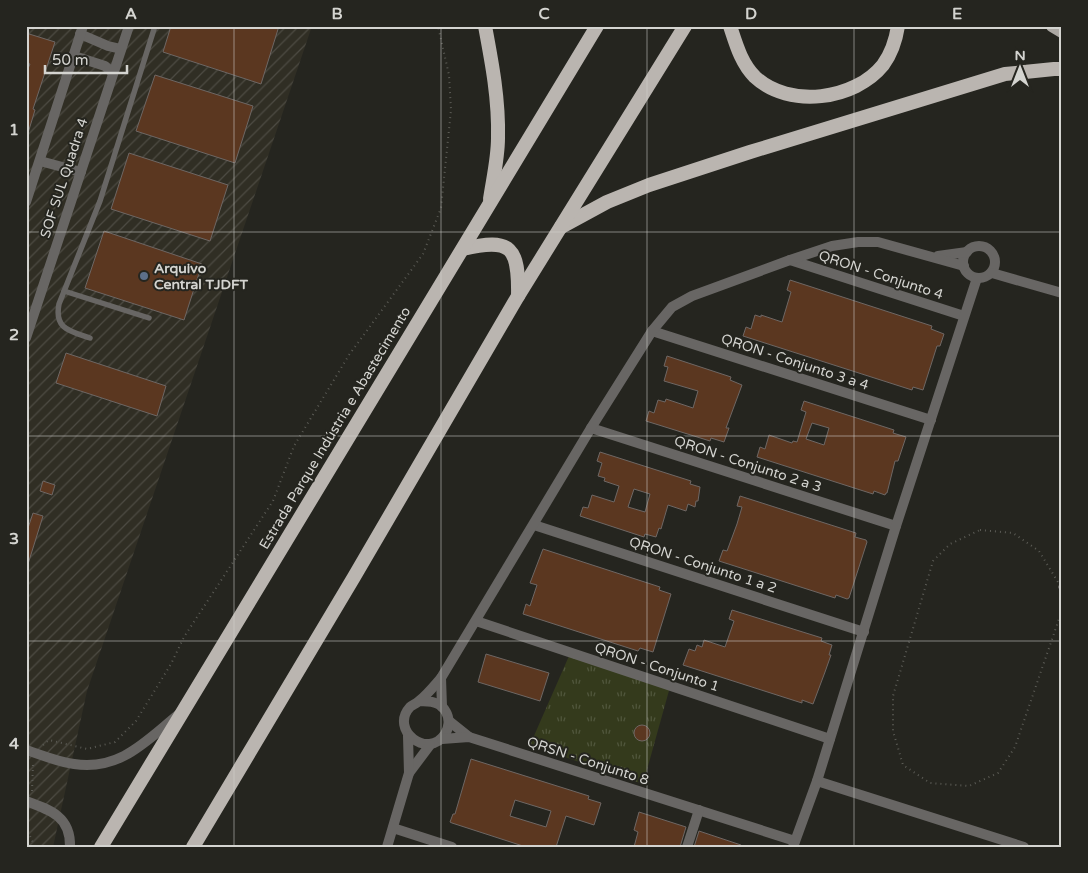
<svg xmlns="http://www.w3.org/2000/svg" width="1088" height="873" viewBox="0 0 1088 873" font-family="'Varela Round',sans-serif">
	<defs>
		<pattern id="industrial-furrows" width="10" height="10" patternUnits="userSpaceOnUse" patternTransform="scale(1.25)"><rect width="10" height="10" fill="#302e24"/><path d="M-1 1l2-2M0 10L10 0M9 11l2-2" fill="none" stroke="#4d4b43"/></pattern>
		<pattern id="grass-tufts" width="24" height="20" patternUnits="userSpaceOnUse" patternTransform="scale(1.25)"><rect width="24" height="20" fill="#343a1c"/><path d="M3 7l-1-3M5 7V3M7 7l1-3M15 17l-1-3M17 17v-4M19 17l1-3" fill="none" stroke="#50563c"/></pattern>
	</defs>
	<rect width="100%" height="100%" fill="#25251f"/>
	<polygon fill="url(#industrial-furrows)" points="26,26 312,26 87,691 53,847 26,847"/>
	<polygon fill="url(#grass-tufts)" points="569,656 670,687 643,784 530,745"/>
	<g fill="#5b3720" stroke="#6e6764" fill-rule="evenodd">
		<polygon points="171,26 279,26 261,84 163,52"/>
		<polygon points="26,33 55,42 33,109 35,110 28,133 26,133 26,73 30,64 26,63"/>
		<polygon points="155,75 253,106 235,163 136,131"/>
		<polygon points="129,153 228,185 210,241 111,209"/>
		<polygon points="104,231 202,264 184,320 85,288"/>
		<polygon points="790,280 932,326 931,329 944,334 940,346 937,346 923,390 913,387 912,390 743,336 746,327 751,329 755,315 761,317 761,315 782,322 791,292 787,290"/>
		<polygon points="66,353 166,386 157,416 56,383"/>
		<polygon points="667,356 731,377 730,380 742,385 726,428 729,428 724,442 711,438 710,441 646,421 649,411 654,413 658,400 665,402 666,399 693,408 698,391 664,381 668,367 664,366"/>
		<path d="M804 401 894 430 893 433 906 437 898 461H895L887 493H886L885 495 874 491 873 494 757 457 760 447 765 449 769 435 792 443 793 441 797 442 806 412 801 410ZM812 423 829 428 824 445 806 439Z"/>
		<path d="M600 452 691 481 690 484 700 487 698 501H696L695 507 688 504 686 511 668 505 661 529 659 528 656 537 645 534 644 537 580 516 583 507 588 508 592 495 614 502 619 486 604 481 605 478 598 476 602 463 597 461ZM634 489 650 494 645 512 628 507Z"/>
		<polygon points="43,481 55,485 52,495 40,491"/>
		<polygon points="740,496 856,533 855,537 866,540 867,542 849,598 847,599 836,595 835,598 719,561 723,550 727,551 737,524 742,507 737,506"/>
		<polygon points="33,513 43,516 28,564 26,564 26,534"/>
		<polygon points="543,549 660,587 659,590 671,594 653,652 640,648 638,651 523,614 526,604 530,606 537,585 530,583"/>
		<polygon points="732,610 822,638 821,641 832,645 829,655 831,655 825,672 813,704 802,700 802,703 683,665 689,649 695,651 697,645 702,647 704,640 725,647 734,621 729,619"/>
		<polygon points="486,654 549,673 540,701 478,682"/>
		<circle cx="642" cy="733" r="8"/>
		<path d="M471 759 589 796 588 799 601 803 594 825 566 816 556 847H526L452 823 450 822 453 814H455ZM515 800 551 811 546 827 510 816Z"/>
		<polygon points="639,812 686,827 680,847 634,847 638,832 634,830"/>
		<polygon points="699,831 741,845 741,847 694,847"/>
	</g>
	<g fill="none" stroke-linecap="round" stroke-linejoin="round">
		<g stroke="#5b5b55" stroke-width="2" stroke-dasharray="1 4" stroke-linecap="butt">
			<polygon points="980,530 1013,533 1039,551 1061,587 1060,616 1015,747 998,773 969,786 930,783 903,765 893,731 893,696 933,561 950,544"/>
			<polyline points="43,745 49,740 87,749 115,742 136,721 171,664 184,637 273,501 294,446 349,355 423,254 441,208 451,110 449,75 438,26"/>
			<polyline points="32,791 33,764"/>
			<polyline points="26,827 35,847"/>
		</g>
		<g stroke="#686664" stroke-width="5.5">
			<polyline points="64,291 149,318"/>
			<path d="M90 338C70 331 54 329 59 304L100 201 155 26"/>
			<polyline points="1061,587 1062,586"/>
		</g>
		<g stroke="#686664" stroke-width="10">
			<polyline points="80,34 108,46 121,49"/>
			<polyline points="74,56 105,66 113,73"/>
			<polyline points="40,161 81,172"/>
			<polyline points="26,202 83,26"/>
			<circle cx="979" cy="262" r="16"/>
			<polyline points="938,256 967,252"/>
			<polyline points="790,260 964,316"/>
			<polyline points="992,273 1062,293"/>
			<polyline points="652,331 931,420"/>
			<polyline points="26,338 129,26"/>
			<polyline points="591,428 896,526"/>
			<polyline points="534,525 864,632"/>
			<polyline points="476,621 830,739"/>
			<polyline points="441,678 442,707"/>
			<path d="M419 701C430 701 441 702 446 712 450 719 449 728 445 734 428 760 389 730 410 707 412 705 416 704 419 701 427 695 434 686 441 678L591 428 652 331 672 307 692 296 790 260 832 246 858 242H878L964 266"/>
			<polyline points="449,721 469,737"/>
			<polyline points="442,739 469,737 795,841"/>
			<path d="M26 750C42 755 58 762 74 764 120 771 146 741 178 715"/>
			<polyline points="409,773 430,745"/>
			<polyline points="817,781 1024,847"/>
			<path d="M26 801C51 810 71 817 70 847"/>
			<polyline points="393,828 452,847"/>
			<polyline points="387,847 409,773 408,736"/>
			<polyline points="687,847 699,810"/>
			<polyline points="793,847 817,781 896,526 977,278"/>
		</g>
		<polyline stroke="#aca8a3" stroke-width="12" points="1052,26 1062,32"/>
		<g stroke="#bab5b0" stroke-width="14">
			<path d="M485 26C492 63 499 100 498 138 498 158 493 179 490 199"/>
			<path d="M730 26C736 44 741 63 755 77 789 109 855 100 883 65 891 54 896 39 898 26"/>
			<polyline points="561,227 607,202 649,185 750,152 1005,74 1054,69 1062,69"/>
			<path d="M463 249C512 237 519 248 518 296"/>
			<polyline points="101,847 597,26"/>
			<polyline points="193,847 354,577 518,296 685,26"/>
		</g>
	</g>
	<path fill="none" stroke="#d4d4d0" stroke-width="1" stroke-opacity="0.55" d="M234 26V847M441 26V847M647 26V847M854 26V847M26 232H1062M26 436H1062M26 641H1062"/>
	<circle fill="#5c6f8a" stroke="#25251f" stroke-width="2" cx="144" cy="276" r="5"/>
	<g text-anchor="middle" dominant-baseline="central" stroke-width="4" stroke-linejoin="round" paint-order="stroke">
		<g font-size="14" fill="#d4d4d0" stroke="#25251f">
			<text transform="translate(64 178) rotate(-72)">SOF SUL Quadra 4</text>
			<text transform="translate(881 275) rotate(18)">QRON - Conjunto 4</text>
			<text transform="translate(795 362) rotate(18)">QRON - Conjunto 3 a 4</text>
			<text transform="translate(335 428) rotate(-59)">Estrada Parque Indústria e Abastecimento</text>
			<text transform="translate(748 464) rotate(18)">QRON - Conjunto 2 a 3</text>
			<text transform="translate(703 565) rotate(18)">QRON - Conjunto 1 a 2</text>
			<text transform="translate(657 667) rotate(18)">QRON - Conjunto 1</text>
			<text transform="translate(588 761) rotate(18)">QRSN - Conjunto 8</text>
		</g>
		<g font-size="14" font-weight="bold" fill="#d4d4d0" stroke="#25251f" text-anchor="start">
			<text x="154" y="268">Arquivo<tspan x="154" dy="16">Central TJDFT</tspan></text>
		</g>
	</g>
	<rect width="1088" height="873" fill="none" stroke="#25251f" stroke-width="55"/>
	<g transform="translate(1020 68)" stroke="#25251f" stroke-width="4" paint-order="stroke">
	<path d="M0-4L9 19L0 12L-9 19Z" fill="#d4d4d0"/>
	<text y="-8" font-size="14" font-weight="bold" text-anchor="middle" fill="#d4d4d0">N</text>
	</g>
	<path d="M45 65v8h82v-8" fill="none" stroke="#d4d4d0" stroke-width="2.5"/>
	<text x="52" y="65" font-size="15" fill="#d4d4d0" stroke="#25251f" stroke-width="4" paint-order="stroke">50 m</text>
	<rect x="28" y="28" width="1032" height="818" fill="none" stroke="#d4d4d0" stroke-width="2"/>
	<g font-size="16" text-anchor="middle" font-weight="bold" fill="#d4d4d0">
		<text x="131" y="19">A</text>
		<text x="337" y="19">B</text>
		<text x="544" y="19">C</text>
		<text x="751" y="19">D</text>
		<text x="957" y="19">E</text>
		<text x="14" y="135">1</text>
		<text x="14" y="340">2</text>
		<text x="14" y="544">3</text>
		<text x="14" y="749">4</text>
	</g>
</svg>
